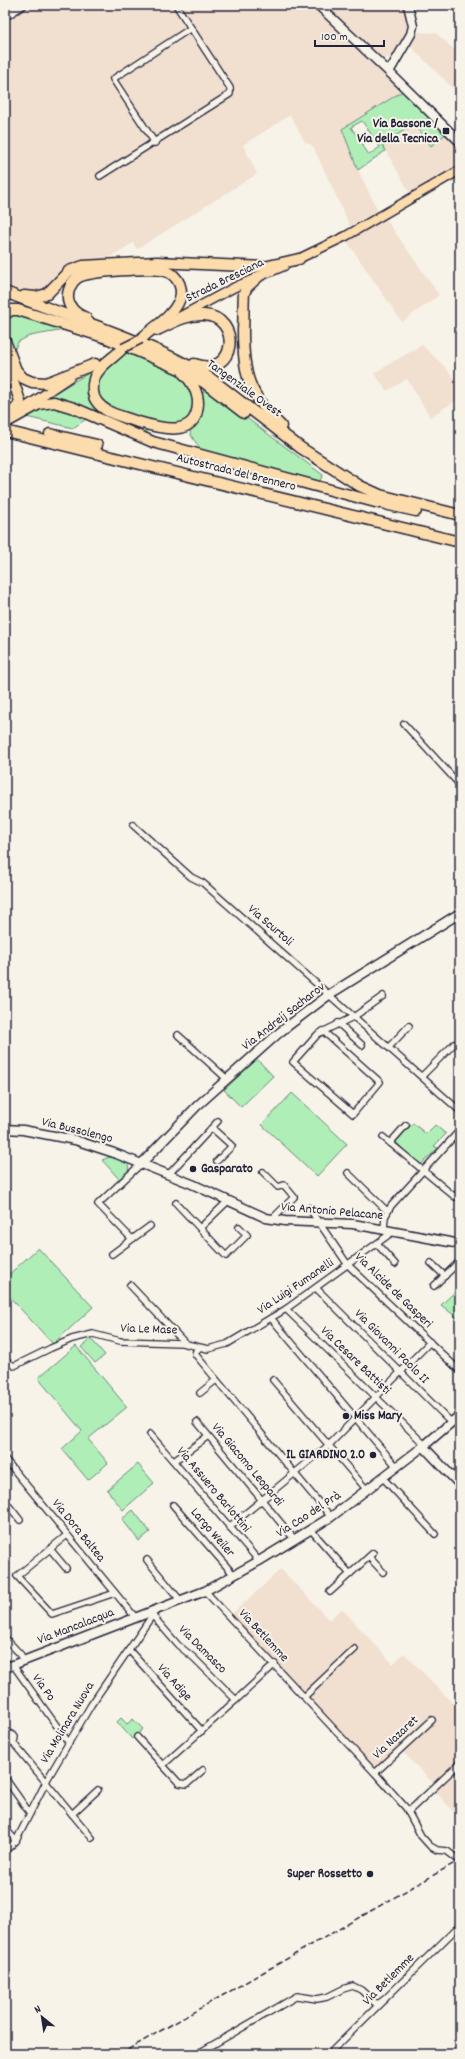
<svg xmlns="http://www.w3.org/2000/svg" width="465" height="2059" viewBox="0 0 465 2059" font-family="Dekko,sans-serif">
	<rect width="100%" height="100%" fill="#f7f3e8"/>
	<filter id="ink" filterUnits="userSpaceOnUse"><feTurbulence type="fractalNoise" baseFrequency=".025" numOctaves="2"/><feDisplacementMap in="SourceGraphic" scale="8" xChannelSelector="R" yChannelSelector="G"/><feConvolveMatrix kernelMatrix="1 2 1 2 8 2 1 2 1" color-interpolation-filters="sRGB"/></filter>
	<g filter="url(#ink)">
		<g fill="#f1dfd0">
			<polygon points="29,5 310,5 403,91 342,129 358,170 378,211 350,226 313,146 305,142 290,115 243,145 257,174 137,249 133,243 105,260 80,262 69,265 50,284 42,290 33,292 18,291 5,286 5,21"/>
			<polygon points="322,5 404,5 408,21 407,29 394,54 389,58 382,59"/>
			<polygon points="415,32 436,33 458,53 460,55 460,95 409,45"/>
			<polygon points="416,124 431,145 447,133 460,145 460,163 410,193 382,144"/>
			<polygon points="385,218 439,295 402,322 346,240"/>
			<polygon points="422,345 444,366 460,386 460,398 430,417 407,379 387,391 374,373"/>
			<polygon points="281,1569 329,1620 342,1609 393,1664 404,1653 460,1711 460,1819 435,1791 435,1785 402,1751 374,1767 232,1614"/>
		</g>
		<g fill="#afefb7" stroke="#688879" fill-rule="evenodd">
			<path d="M403 91 447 133 431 146 415 124 382 144 385 151 358 170 342 129ZM362 121 380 147 369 155 351 127Z"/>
			<polygon points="16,312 65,330 29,336 18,342 12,355 5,334 5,320"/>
			<path d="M131 350 179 374C196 389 201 417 176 427L110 410 97 398 96 378 110 362Z"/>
			<polygon points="94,370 92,399 148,428 145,436 52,399 51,395"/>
			<path d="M205 387 323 475 319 482 202 451C199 446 194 441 191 435 187 428 202 398 205 387Z"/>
			<polygon points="53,404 89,417 73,428 22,416 35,408"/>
			<polygon points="257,1059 273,1076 241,1107 224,1090"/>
			<polygon points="292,1093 347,1144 317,1176 262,1125"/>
			<polygon points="413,1123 426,1134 435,1125 446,1134 434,1146 438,1148 421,1164 416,1162 396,1142"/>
			<path d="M112 1156C120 1159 131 1160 128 1171L119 1179 102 1160Z"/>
			<polygon points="38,1248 93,1307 53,1344 5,1292 5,1278"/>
			<polygon points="460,1287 460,1320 441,1305"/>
			<polygon points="91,1339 105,1355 95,1363 81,1347"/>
			<polygon points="76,1346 127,1407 88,1439 108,1463 88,1480 62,1449 82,1431 38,1378"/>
			<polygon points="138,1464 154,1483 123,1510 107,1490"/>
			<polygon points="133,1510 150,1532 139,1541 122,1519"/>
			<polygon points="121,1718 127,1724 133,1719 143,1729 132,1739 117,1722"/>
		</g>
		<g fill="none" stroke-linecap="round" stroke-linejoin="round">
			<polyline stroke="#ccc9c5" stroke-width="5.5" stroke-dasharray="5.5 3" stroke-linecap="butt" points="456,1858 460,1866"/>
			<defs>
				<g id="street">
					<polyline points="155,143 113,79 191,28"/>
					<polyline points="100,176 230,94 230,88 176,5"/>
					<polyline points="404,724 460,785"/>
					<polyline points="133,825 191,877 203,883 460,1111"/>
					<polyline points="338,1023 362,1045"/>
					<polyline points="323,1031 380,1082 353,1114 293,1062 318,1034 355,1016 383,996"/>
					<polyline points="178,1035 227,1079"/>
					<polyline points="389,1047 409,1026"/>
					<polyline points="422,1076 454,1044"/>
					<polyline points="212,1128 232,1146 217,1161"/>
					<polyline points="383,1137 455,1197 460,1191"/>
					<polyline points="390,1143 406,1125"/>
					<polyline points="263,1172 278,1187 284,1185 294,1197 272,1219"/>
					<polyline points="348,1173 387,1211"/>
					<polyline points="168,1175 218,1121"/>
					<polyline points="176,1203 226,1256 247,1235 239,1227"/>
					<polyline points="309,1208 348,1265 460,1371"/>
					<polyline points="200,1228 228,1201"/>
					<polyline points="384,1229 385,1217 391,1206 460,1130"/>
					<polyline points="132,1239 98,1204 141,1164"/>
					<polyline points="377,1244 395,1264"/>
					<polyline points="112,1254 150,1226"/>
					<polyline points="431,1263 445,1276"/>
					<polyline points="130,1285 185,1343"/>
					<polyline points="434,1286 460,1261"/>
					<polyline points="316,1288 451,1422"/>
					<polyline points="286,1309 425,1445"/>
					<polyline points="271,1318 397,1467"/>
					<polyline points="199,1348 196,1351 195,1354 331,1517"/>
					<polyline points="5,1360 14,1366 51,1348 72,1339 93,1334 120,1341 182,1343 208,1349 227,1344 286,1309 394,1231"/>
					<polyline points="273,1380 367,1490"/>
					<polyline points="200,1393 216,1380"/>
					<polyline points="197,1422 295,1540"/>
					<polyline points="150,1434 259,1561"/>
					<polyline points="5,1459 135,1617"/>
					<polyline points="174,1461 208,1436"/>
					<polyline points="383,1478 435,1534"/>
					<polyline points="5,1501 20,1520"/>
					<polyline points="173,1505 234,1575"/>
					<polyline points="229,1527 329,1445 430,1342"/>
					<polyline points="311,1530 350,1574"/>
					<polyline points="67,1535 17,1576 52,1614 115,1593"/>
					<polyline points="50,1549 66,1568"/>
					<polyline points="369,1557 383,1572"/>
					<polyline points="147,1560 180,1600"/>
					<polyline points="205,1591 375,1773 406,1808 421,1836 430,1846 437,1850 447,1851 456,1858"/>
					<polyline points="330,1592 373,1553"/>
					<polyline points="152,1615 178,1645 194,1658 236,1700 275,1664"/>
					<polyline points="5,1639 6,1639 21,1655 23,1661"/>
					<polyline points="129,1650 202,1731"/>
					<polyline points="13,1665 69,1743"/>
					<polyline points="304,1697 355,1649"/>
					<polyline points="137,1737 179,1783 187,1784 203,1770"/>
					<polyline points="14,1742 15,1737 11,1734 10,1739 92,1838"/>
					<polyline points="163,1765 236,1700"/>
					<polyline points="375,1773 432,1720"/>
					<polyline points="5,1778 29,1812"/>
					<polyline points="408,1812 460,1763"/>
					<polyline points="72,1814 98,1790"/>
					<polyline points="5,1828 16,1841"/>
					<polyline points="5,1851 16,1841 48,1778 91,1705 156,1610"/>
					<polyline points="333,2050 460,1925"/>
					<polyline points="197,2054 297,1996 317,1999 327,1997 343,1989 353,1986 361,1990 375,2003 379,2003 385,1999"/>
				</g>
				<g id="secondary">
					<polyline points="318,5 389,72 460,142"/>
					<polyline points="5,16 22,5"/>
					<polyline points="389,72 411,34 413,26 408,5"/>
					<polyline points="5,1129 23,1130 75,1140 114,1153 192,1184 266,1218 285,1221 353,1224 460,1244"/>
					<polyline points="141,1164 197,1106 280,1032 330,994 460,913"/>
					<polyline points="423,1446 460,1485"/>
					<polyline points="5,1668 205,1591 259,1561 331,1517 425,1445 460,1415"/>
				</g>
				<g id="primary">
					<polyline points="294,261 346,236 460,170"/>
					<polyline points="179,317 235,287 284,266"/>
					<polyline points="21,410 70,377"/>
				</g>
				<g id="highway">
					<path d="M258 277 247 287 244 293C243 305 244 318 243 330 243 374 248 394 281 426"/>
					<path d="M5 292C73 319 148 340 210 378L301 448 360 486 380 495 460 515"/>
					<polyline points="24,296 36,297 47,294 69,271 83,266 157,262 264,267 299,259"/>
					<polyline points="5,314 11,310 18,310 107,338"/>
					<path d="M86 318C78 315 69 309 68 299 67 292 71 282 77 278 88 271 153 267 165 271 179 275 185 291 178 303 170 319 153 327 141 339"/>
					<path d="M157 330C172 323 187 314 204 315 242 317 237 379 194 364"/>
					<polyline points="102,336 182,370 205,383 244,413"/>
					<polyline points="5,341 16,370 23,378 32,382 46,383 95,364"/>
					<path d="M123 348C114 358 99 365 94 379 92 386 92 396 97 402 106 414 122 416 135 421 156 427 197 441 198 403 198 393 192 381 184 374"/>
					<polyline points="7,363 20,401 18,406 7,418"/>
					<polyline points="5,423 39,404 54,402 74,408 153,442 379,503"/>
					<polyline points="5,431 460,542"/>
					<polyline points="50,434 97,445"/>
					<polyline points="374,499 389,505 416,511"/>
				</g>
			</defs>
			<use href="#street" stroke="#22223b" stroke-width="8"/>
			<use href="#secondary" stroke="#22223b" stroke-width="11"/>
			<use href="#primary" stroke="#22223b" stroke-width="11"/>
			<use href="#highway" stroke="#22223b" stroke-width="13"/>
			<use href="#street" stroke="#f7f3e8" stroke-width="5.5"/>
			<use href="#secondary" stroke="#f7f3e8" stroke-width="8"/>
			<use href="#primary" stroke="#fcdcac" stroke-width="8"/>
			<use href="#highway" stroke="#fcdcac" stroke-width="10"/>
			<polyline stroke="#22223b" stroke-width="1.5" stroke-dasharray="6 3" stroke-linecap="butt" points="120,2054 460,1860"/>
			<defs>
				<polyline id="primary-bridge" points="123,348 141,339"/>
			</defs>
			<use href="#primary-bridge" stroke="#22223b" stroke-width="11" stroke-linecap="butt"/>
			<use href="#primary-bridge" stroke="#fcdcac" stroke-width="8"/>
		</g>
	</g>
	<g fill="#22223b" stroke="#f7f3e8" stroke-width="1.5">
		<rect x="442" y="127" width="8" height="8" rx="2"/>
		<circle cx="193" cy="1169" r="4"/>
		<circle cx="346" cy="1416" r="4"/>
		<circle cx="373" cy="1455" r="4"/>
		<circle cx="370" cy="1874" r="4"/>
	</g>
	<g text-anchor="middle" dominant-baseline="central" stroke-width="4" stroke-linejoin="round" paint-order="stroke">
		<g font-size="13" font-weight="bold" fill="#22223b" stroke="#f7f3e8" text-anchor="end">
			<text x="438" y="124">Via Bassone /<tspan x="438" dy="15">Via della Tecnica</tspan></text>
			<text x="201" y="1169" text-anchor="start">Gasparato</text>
			<text x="354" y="1416" text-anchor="start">Miss Mary</text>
			<text x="365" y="1455">IL GIARDINO 2.0</text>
			<text x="362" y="1874">Super Rossetto</text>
		</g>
		<g font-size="13" fill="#22223b" stroke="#f7f3e8">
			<text transform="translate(225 281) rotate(-26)">Strada Bresciana</text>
			<text transform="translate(244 389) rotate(36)">Tangenziale Ovest</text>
			<text transform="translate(236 473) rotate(14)">Autostrada del Brennero</text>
			<text transform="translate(270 926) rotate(41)">Via Scurtoli</text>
			<text transform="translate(284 1017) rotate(-38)">Via Andreij Sacharov</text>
			<text transform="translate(77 1131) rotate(14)">Via Bussolengo</text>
			<text transform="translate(332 1212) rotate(5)">Via Antonio Pelacane</text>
			<text transform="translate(296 1287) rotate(-34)">Via Luigi Fumanelli</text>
			<text transform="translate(393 1291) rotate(44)">Via Alcide de Gasperi</text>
			<text transform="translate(149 1330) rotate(2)">Via Le Mase</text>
			<text transform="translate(391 1347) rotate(45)">Via Giovanni Paolo II</text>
			<text transform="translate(355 1361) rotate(44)">Via Cesare Battisti</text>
			<text transform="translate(247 1465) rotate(50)">Via Giacomo Leopardi</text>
			<text transform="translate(213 1490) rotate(50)">Via Assuero Barlottini</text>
			<text transform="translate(309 1515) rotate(-33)">Via Cao del Prà</text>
			<text transform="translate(78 1531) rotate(51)">Via Dora Baltea</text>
			<text transform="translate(212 1533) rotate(49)">Largo Weiler</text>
			<text transform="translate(76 1627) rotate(-21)">Via Mancalacqua</text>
			<text transform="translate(263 1636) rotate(47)">Via Betlemme</text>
			<text transform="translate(202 1650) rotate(45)">Via Damasco</text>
			<text transform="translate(174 1683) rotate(48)">Via Adige</text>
			<text transform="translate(43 1688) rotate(54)">Via Po</text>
			<text transform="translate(68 1723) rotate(-59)">Via Molinara Nuova</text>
			<text transform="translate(396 1738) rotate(-43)">Via Nazaret</text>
			<text transform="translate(389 1980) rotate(-45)">Via Betlemme</text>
		</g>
	</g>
	<rect width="465" height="2059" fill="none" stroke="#f7f3e8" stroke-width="20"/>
	<rect x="10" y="10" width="445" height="2039" fill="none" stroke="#22223b" stroke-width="1.5" filter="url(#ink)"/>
	<g transform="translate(42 2017) rotate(330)" stroke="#f7f3e8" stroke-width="3" paint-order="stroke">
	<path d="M0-3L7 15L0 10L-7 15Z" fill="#22223b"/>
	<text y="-6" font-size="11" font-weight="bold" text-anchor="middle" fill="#22223b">N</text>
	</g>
	<path d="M315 40v6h69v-6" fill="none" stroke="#22223b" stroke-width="2"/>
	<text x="321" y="40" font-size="12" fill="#22223b" stroke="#f7f3e8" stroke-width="3" paint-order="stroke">100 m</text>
</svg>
